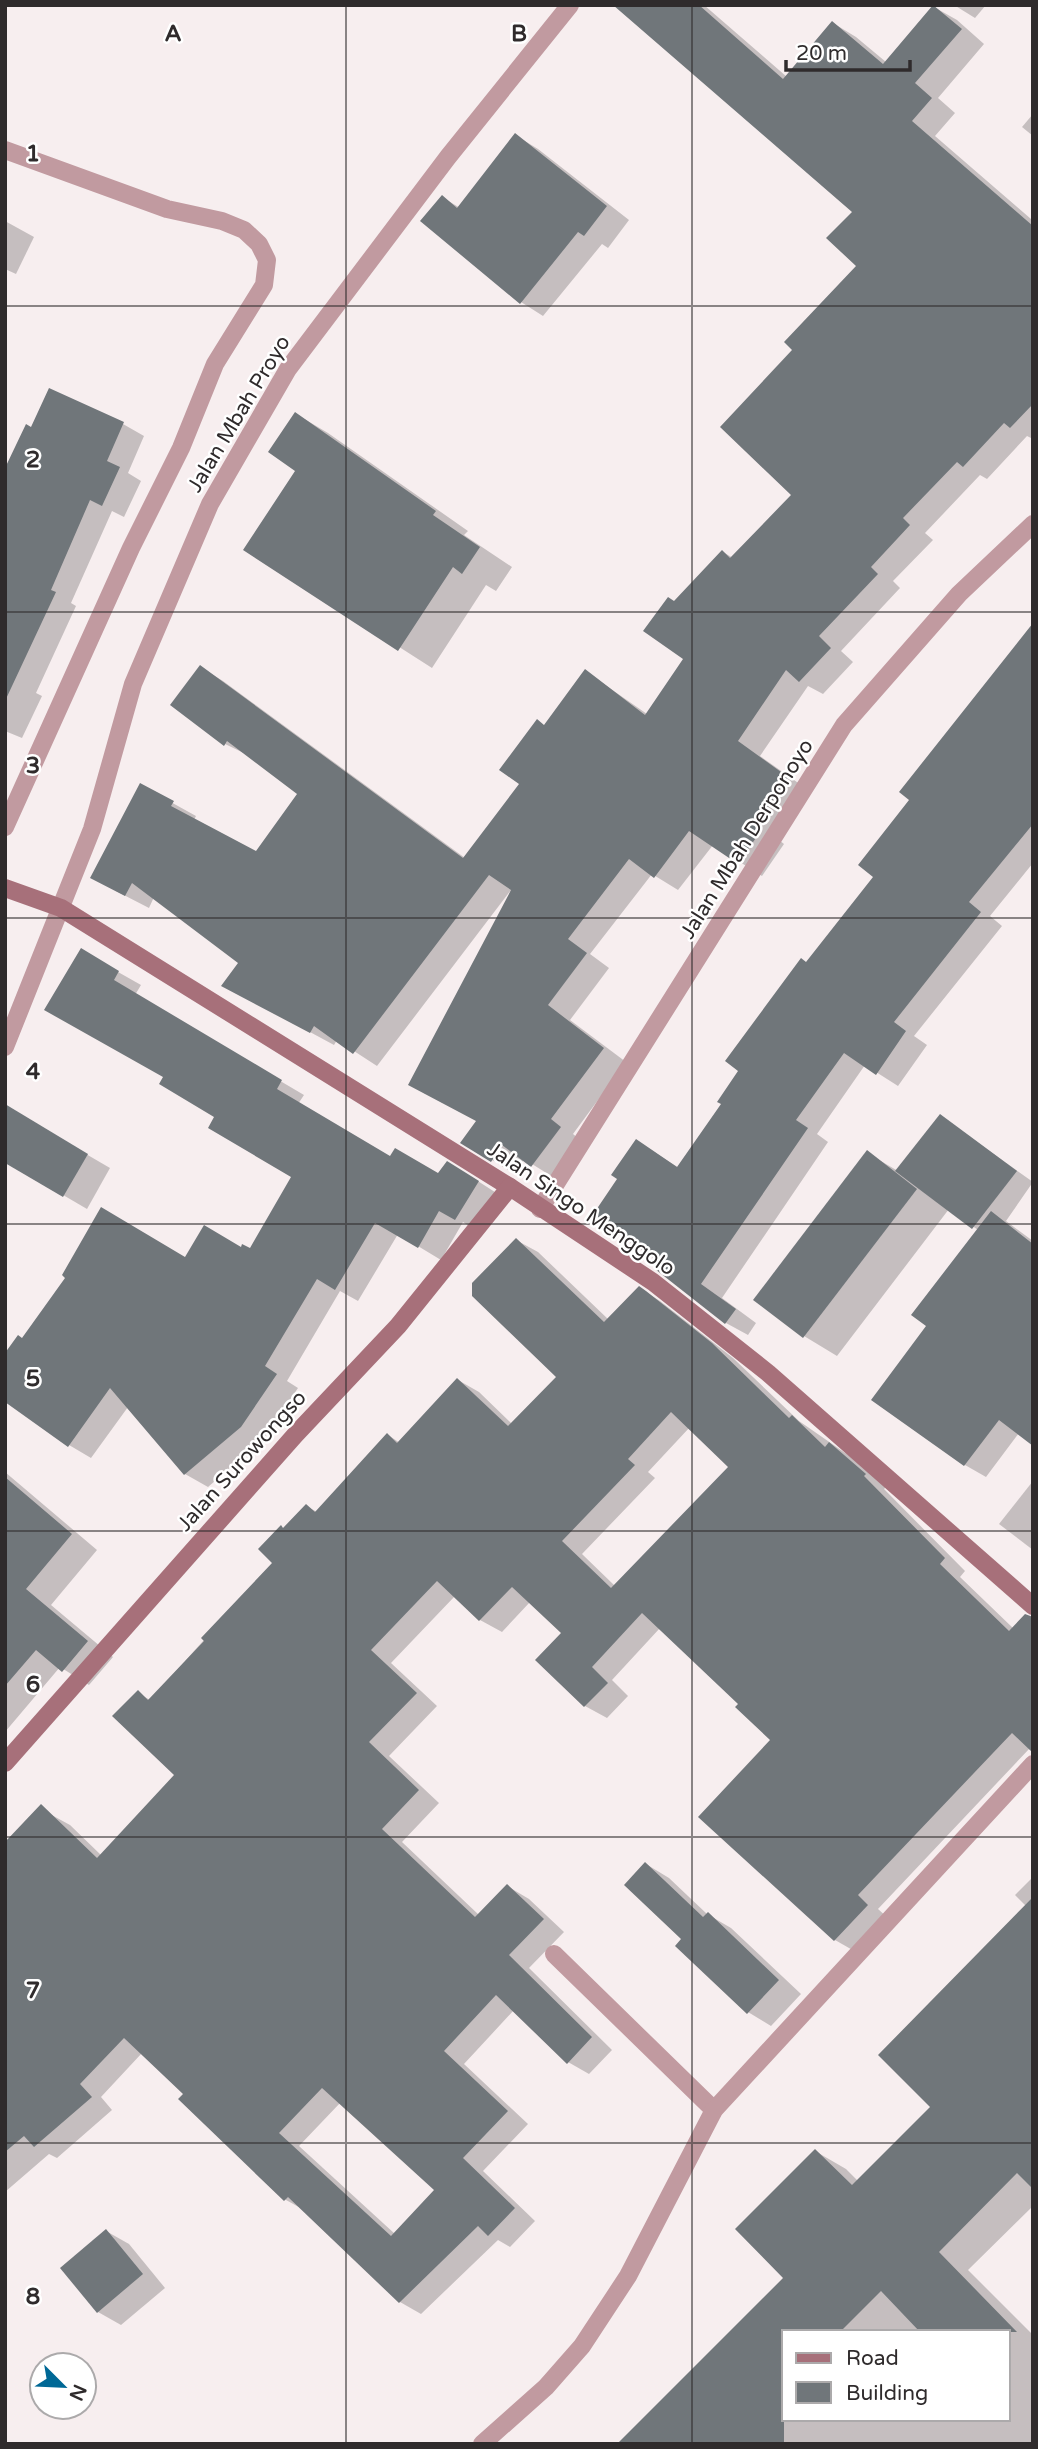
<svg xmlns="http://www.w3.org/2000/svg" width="1038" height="2449" viewBox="0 0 1038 2449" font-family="'Varela Round',sans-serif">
	<rect width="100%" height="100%" fill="#f7eeef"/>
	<g fill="#0003" fill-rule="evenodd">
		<polygon points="622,5 704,5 787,77 833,23 856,37 886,62 934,7 957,20 984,44 938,98 955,113 935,136 1031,219 1033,216 1033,439 1027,436 987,479 980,475 925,533 933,540 893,581 900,588 841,651 853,662 823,694 808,686 760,756 811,792 779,840 784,844 762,876 713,845 678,890 652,874 590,954 609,968 570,1020 626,1062 573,1134 583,1142 556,1179 524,1159 515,1174 492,1160 478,1122 511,890 377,1066 337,1040 334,1045 247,998 240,962 154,897 149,908 116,891 140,785 196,816 194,820 257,853 299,794 250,756 225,744 172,705 200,667 223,681 465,858 521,784 545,726 585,671 647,714 685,658 674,602 723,552 733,558 794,495 795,350 858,266 854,212"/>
		<polygon points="954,5 986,5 975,18"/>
		<polygon points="1033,114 1033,136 1022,127"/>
		<polygon points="515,135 538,149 629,220 608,248 602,244 543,316 521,302 442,197 460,208"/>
		<polygon points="5,221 34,237 16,274 5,269"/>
		<polygon points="296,414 328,433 468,531 464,535 512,567 496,591 486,585 432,668 246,549 298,471"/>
		<polygon points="123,424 144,436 128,473 141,481 124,517 112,511 71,603 76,606 36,693 42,696 22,738 5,731 5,472 32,429"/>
		<polygon points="1033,653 1033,863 990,916 1002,926 914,1036 927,1045 898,1086 865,1065 817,1134 828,1142 722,1298 756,1323 748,1335 726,1323 657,1269 663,1263 620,1178 637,1141 679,1168 723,1104 807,964 876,877"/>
		<polygon points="81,951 141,985 135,995 304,1095 298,1104 391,1158 438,1175 470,1176 501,1196 478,1232 463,1222 441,1260 398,1234 358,1301 340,1291 287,1381 298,1388 263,1439 208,1487 185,1474 128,1407 91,1458 69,1445 22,1340 186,1259 241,1249 250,1251 293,1177 165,1077"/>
		<polygon points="14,1112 110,1168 87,1209 5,1161"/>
		<polygon points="940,1116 1033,1182 1006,1221 1033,1241 1033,1444 1019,1433 986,1477 965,1465 929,1326 978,1230 949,1209 837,1356 804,1336 755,1299 867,1153 898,1171"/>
		<path d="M516 1240 538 1252 609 1320 639 1288 660 1301 733 1358 799 1421 851 1457 886 1487 884 1489 965 1571 960 1577 1014 1629 1030 1748 878 1909 888 1918 856 1952 835 1940 773 1740 741 1704 660 1628 612 1680 628 1696 607 1718 585 1706 538 1660 563 1633 530 1602 502 1632 480 1620 455 1596 391 1663 437 1706 389 1756 439 1803 402 1842 479 1915 507 1886 529 1899 564 1932 529 1968 612 2050 589 2074 568 2062 514 2010 464 2064 528 2124 483 2171 535 2221 510 2247 498 2240 421 2314 400 2302 304 2210 286 2200 181 2099 185 2094 142 2053 101 2097 112 2110 57 2158 49 2154 5 2192V1850L48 1813 70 1825 101 1855 176 1775 138 1693 150 1700 274 1562 284 1529 306 1506 317 1512 388 1435 400 1443 458 1380 479 1392 512 1424 559 1377ZM690 1427 731 1467 615 1586 582 1554 655 1478 648 1472ZM341 2102 436 2190 395 2234 299 2146Z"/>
		<polygon points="5,1472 97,1550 51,1605 113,1657 89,1685 60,1667 5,1732"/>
		<polygon points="1033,1481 1033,1550 999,1524"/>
		<polygon points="646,1864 669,1878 707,1914 731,1928 801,1994 771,2026 748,2012 684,1939"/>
		<path d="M1033 1877V2206L968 2270 1033 2335V2444H619L786 2278 815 2151 846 2169 858 2181 932 2107 1026 1906 1015 1895ZM784 2332H1008V2419H784Z"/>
		<polygon points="106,2231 129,2244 165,2288 121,2325 98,2312"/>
	</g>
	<g fill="#70767a" fill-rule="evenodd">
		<polygon points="613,5 699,5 783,79 832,21 883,64 933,5 962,29 915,83 932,98 912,121 1033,226 1033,404 1010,428 1004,423 963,467 957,462 903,518 910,525 871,567 878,574 819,636 831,648 799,682 786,670 738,741 788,777 756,825 762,829 738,864 689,831 654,878 629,859 568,939 587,953 548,1005 604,1048 551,1119 561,1127 531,1167 502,1145 491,1162 460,1143 476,1121 408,1085 511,890 489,875 353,1054 314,1026 310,1033 221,986 238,963 132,883 125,896 90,878 140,783 174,801 171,806 256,851 297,794 227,741 224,746 170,705 200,665 463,858 519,784 499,770 537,719 544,725 585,669 645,715 683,659 643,631 668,597 674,601 722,550 730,558 791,495 720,427 792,350 784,342 856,266 826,238 852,212"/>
		<polygon points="515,133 607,206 584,236 578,232 520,304 420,221 442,195 457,208"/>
		<polygon points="49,388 124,422 107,461 120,467 102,506 90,500 51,590 56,592 5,701 5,468 26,424 31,427"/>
		<polygon points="295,412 436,511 433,515 480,547 462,574 453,567 398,651 243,550 295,471 268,452"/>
		<polygon points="1033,623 1033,824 969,902 981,912 894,1022 906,1031 876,1075 844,1053 796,1120 808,1128 701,1284 736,1309 725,1324 655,1269 661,1263 592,1216 617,1179 611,1175 636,1139 677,1167 721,1104 717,1102 738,1071 725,1061 801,958 806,962 873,877 858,865 909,800 899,792"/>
		<polygon points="81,948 119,971 114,980 282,1080 277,1089 390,1156 395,1148 438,1173 447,1161 479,1181 455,1220 439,1211 418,1248 375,1223 335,1290 317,1279 265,1366 277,1374 241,1427 184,1475 110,1388 68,1447 5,1402 5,1353 18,1335 22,1338 65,1278 62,1275 101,1207 185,1257 204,1225 241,1247 242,1244 250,1248 291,1177 208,1128 214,1117 159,1084 163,1077 44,1010"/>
		<polygon points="5,1104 88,1154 63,1197 5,1163"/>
		<polygon points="940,1114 1017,1171 972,1229 895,1171"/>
		<polygon points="867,1150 917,1189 803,1338 753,1300"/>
		<polygon points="991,1211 1033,1244 1033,1446 999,1420 964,1466 871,1400 926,1326 911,1315"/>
		<path d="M516 1238 604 1322 639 1286 646 1291 712 1343 789 1418 792 1415 825 1447 829 1442 866 1474 864 1476 945 1558 940 1564 1009 1631 1025 1614 1033 1617V1753L1012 1733 858 1895 868 1905 834 1941 698 1817 770 1740 735 1707 738 1704 642 1613 592 1667 608 1683 584 1707 535 1660 561 1633 512 1587 479 1621 437 1581 371 1650 417 1693 369 1742 419 1790 382 1829 475 1917 507 1884 544 1919 509 1955 592 2037 567 2064 496 1995 444 2051 508 2111 463 2158 515 2208 488 2236 478 2226 399 2303 288 2197 284 2201 178 2099 183 2094 124 2038 80 2084 92 2097 34 2147 24 2136 5 2152V1842L41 1804 97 1858 174 1775 112 1716 138 1690 148 1700 204 1641 201 1638 272 1563 258 1549 281 1525 283 1528 306 1504 315 1512 387 1433 397 1443 457 1378 508 1426 556 1377 472 1296V1283ZM671 1412 728 1467 611 1588 562 1541 635 1465 628 1459ZM322 2088 434 2190 391 2236 279 2133Z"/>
		<polygon points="5,1477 72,1534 26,1589 88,1641 62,1672 36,1650 5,1686"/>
		<polygon points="645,1862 703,1917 708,1912 779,1980 747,2014 675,1946 681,1939 624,1885"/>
		<polygon points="1033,1897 1033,2189 1017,2173 939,2252 1017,2332 920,2332 881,2291 840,2332 784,2332 784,2444 617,2444 783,2278 735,2229 815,2149 852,2185 930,2107 878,2055"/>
		<polygon points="106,2229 143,2274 97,2313 60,2268"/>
	</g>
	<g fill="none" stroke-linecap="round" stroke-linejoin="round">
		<g stroke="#c19aa0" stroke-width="18">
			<polyline points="5,150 167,209 222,221 244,230 259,244 267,260 264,285 215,364 181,448 131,548 5,827"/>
			<polyline points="5,1047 92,829 133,684 210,504 288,369 448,157 570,5"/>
			<polyline points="540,1209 844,725 959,594 1033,524"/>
			<polyline points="554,1954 714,2110"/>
			<polyline points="482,2444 546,2387 582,2346 628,2276 714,2110 1033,1764"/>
		</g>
		<g stroke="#a7707a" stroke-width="18">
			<polyline points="5,888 61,908 510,1187 653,1282 768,1373 1033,1606"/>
			<polyline points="5,1763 296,1434 398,1326 510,1187"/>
		</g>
	</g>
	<path fill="none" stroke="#2f2b2c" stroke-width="2" stroke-opacity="0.55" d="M346 5V2444M692 5V2444M5 306H1033M5 612H1033M5 918H1033M5 1224H1033M5 1531H1033M5 1837H1033M5 2143H1033"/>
	<g text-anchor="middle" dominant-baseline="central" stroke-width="5" stroke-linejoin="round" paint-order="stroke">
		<g font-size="21" fill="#2f2b2c" stroke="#fff">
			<text transform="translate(239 414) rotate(-59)">Jalan Mbah Proyo</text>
			<text transform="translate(747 839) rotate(-58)">Jalan Mbah Derponoyo</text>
			<text transform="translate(581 1209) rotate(34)">Jalan Singo Menggolo</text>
			<text transform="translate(242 1461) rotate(-48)">Jalan Surowongso</text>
		</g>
	</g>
	<g font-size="23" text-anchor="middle" font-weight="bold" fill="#2f2b2c" stroke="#fff" stroke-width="5" stroke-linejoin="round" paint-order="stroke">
		<text x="173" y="41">A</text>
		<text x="519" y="41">B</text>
		<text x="33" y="161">1</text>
		<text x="33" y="467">2</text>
		<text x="33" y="773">3</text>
		<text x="33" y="1079">4</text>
		<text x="33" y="1386">5</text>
		<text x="33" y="1692">6</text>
		<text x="33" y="1998">7</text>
		<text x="33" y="2304">8</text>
	</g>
	<rect width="1038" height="2449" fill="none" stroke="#2f2b2c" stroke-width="14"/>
	<rect x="782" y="2330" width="228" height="91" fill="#ffffff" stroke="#acaaab" stroke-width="2"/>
	<rect x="796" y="2353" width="35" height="10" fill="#a7707a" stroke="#acaaab" stroke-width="2"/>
	<text x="846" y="2365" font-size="21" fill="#2f2b2c">Road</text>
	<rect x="796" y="2382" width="35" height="21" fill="#70767a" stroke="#acaaab" stroke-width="2"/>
	<text x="846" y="2400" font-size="21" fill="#2f2b2c">Building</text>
	<g transform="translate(63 2386) rotate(114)"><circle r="33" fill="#ffffff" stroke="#acaaab" stroke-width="2"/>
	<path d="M0-5L12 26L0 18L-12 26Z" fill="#006896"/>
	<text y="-10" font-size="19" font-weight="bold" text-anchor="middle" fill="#2f2b2c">N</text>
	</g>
	<path d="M786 60v10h124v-10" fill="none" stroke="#2f2b2c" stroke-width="3.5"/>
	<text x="796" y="60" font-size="21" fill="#2f2b2c" stroke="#ffffff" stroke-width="5" paint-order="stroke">20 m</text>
</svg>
